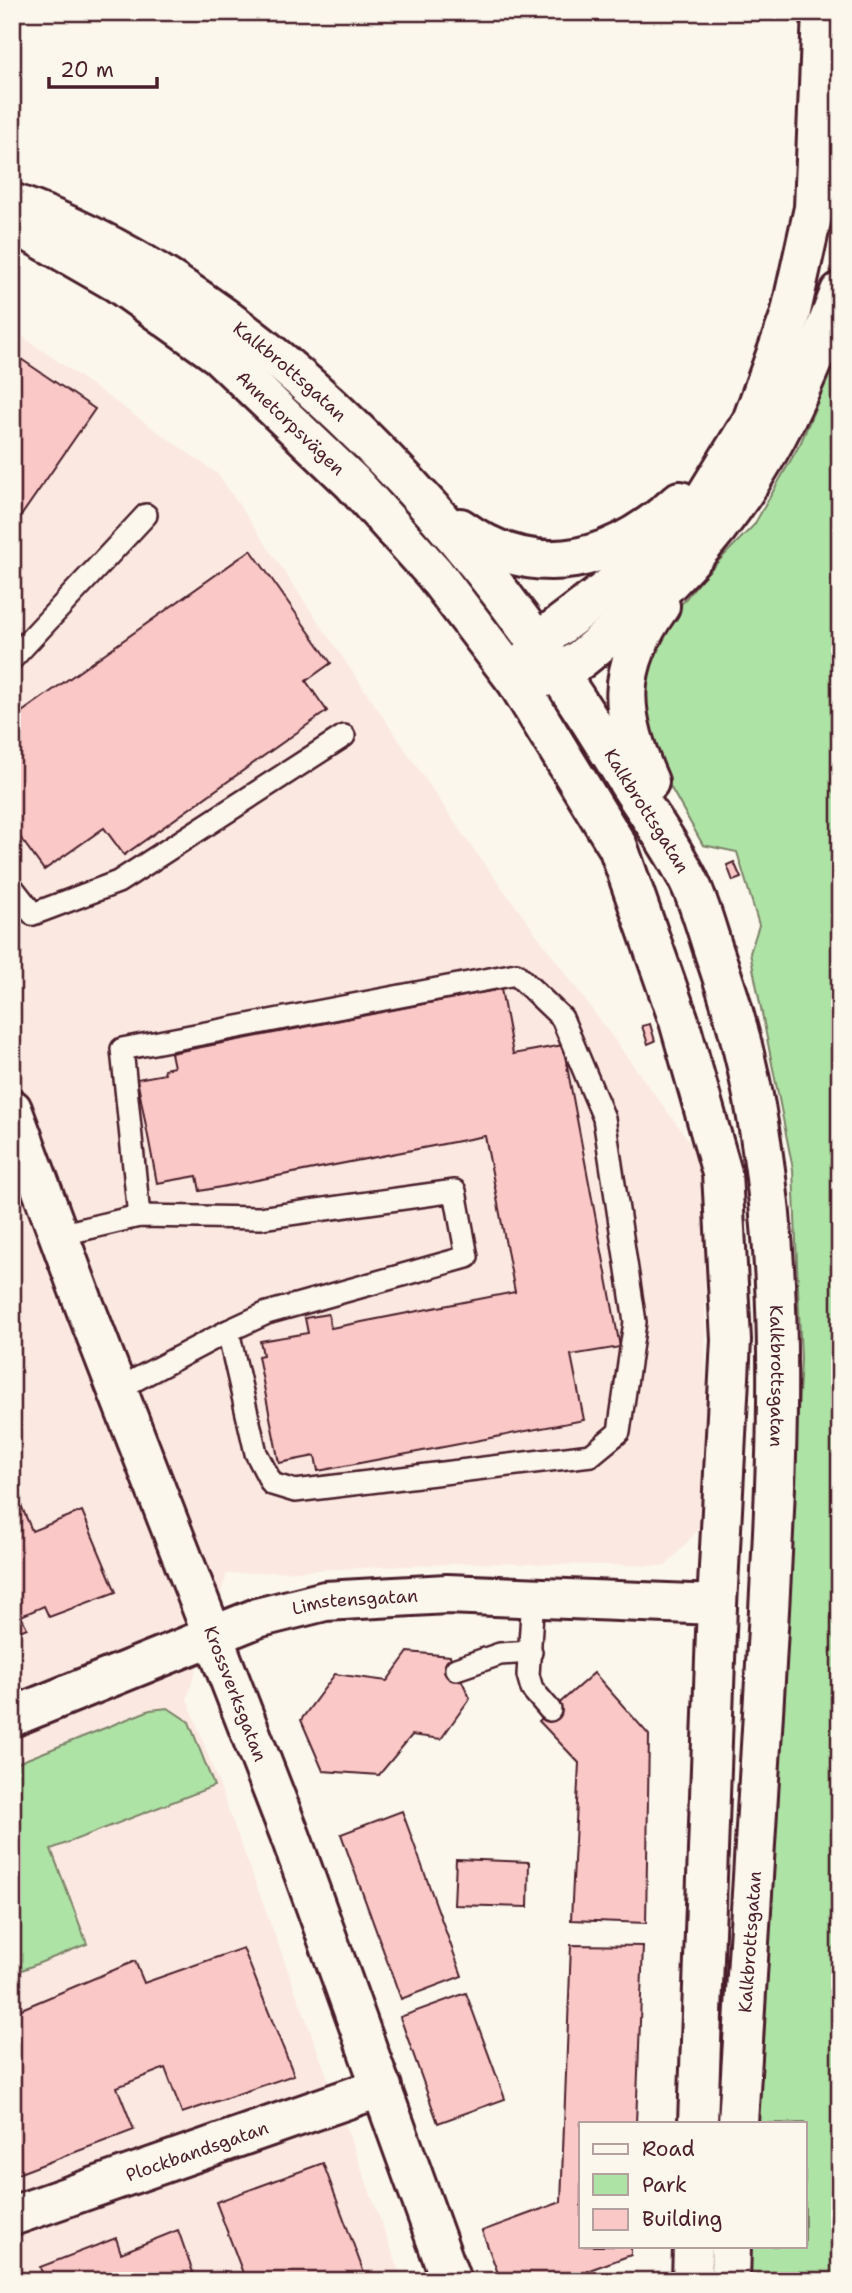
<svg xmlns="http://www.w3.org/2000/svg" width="852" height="2293" viewBox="0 0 852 2293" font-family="'Shantell Sans',sans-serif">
	<rect width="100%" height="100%" fill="#fbf7ec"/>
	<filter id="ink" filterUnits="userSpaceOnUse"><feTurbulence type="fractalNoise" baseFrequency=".0143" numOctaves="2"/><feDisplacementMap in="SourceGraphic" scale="14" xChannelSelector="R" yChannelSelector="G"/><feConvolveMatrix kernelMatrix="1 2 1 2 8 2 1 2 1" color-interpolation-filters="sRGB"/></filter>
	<g filter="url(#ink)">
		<polygon fill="#fbe9e1" points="12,329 218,474 464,836 704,1161 707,1520 666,1566 470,1563 227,1574 187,1698 403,2281 12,2281"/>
		<g fill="#aee3a6" stroke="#7c8168" stroke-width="2">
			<polygon points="840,348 840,2281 749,2281 751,2246 805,2246 805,2123 758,2123 801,1359 793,1169 750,953 759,925 737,852 703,845 648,747 644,684 662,629 702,578 754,525 801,442"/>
			<polygon points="168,1708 189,1722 214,1786 51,1849 87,1944 12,1974 12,1765 150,1710"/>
		</g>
		<g fill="#fac9c7" stroke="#4a1f2b" stroke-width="2">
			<polygon points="12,353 95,409 12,529"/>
			<polygon points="251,550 331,663 306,681 327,711 124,855 104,828 44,870 12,826 12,719"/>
			<polygon points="734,862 741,878 733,881 727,865"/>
			<polygon points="501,989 513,1054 563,1045 620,1347 571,1355 584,1420 318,1471 315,1456 279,1463 258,1356 263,1355 260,1341 308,1333 305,1318 328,1314 331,1328 515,1292 485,1136 200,1191 197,1176 157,1183 137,1079 165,1074 164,1069 174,1067 171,1053"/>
			<polygon points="650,1024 655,1041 648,1044 642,1026"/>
			<polygon points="12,1484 32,1531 82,1511 116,1592 49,1617 44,1606 21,1616 27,1628 12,1634"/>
			<polygon points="408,1652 450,1656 470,1698 441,1739 412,1735 379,1775 323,1771 301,1720 335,1674 387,1681"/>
			<polygon points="594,1673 649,1735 646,1923 571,1920 579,1763 539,1721"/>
			<polygon points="402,1811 462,1976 401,1999 341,1834"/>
			<polygon points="456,1859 529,1862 528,1907 454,1905"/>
			<polygon points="571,1945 643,1946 636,2123 581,2123 581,2246 631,2246 631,2255 559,2281 501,2281 482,2231 561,2202"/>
			<polygon points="243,1948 294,2075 182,2113 165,2068 117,2087 134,2130 12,2176 12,2013 135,1961 144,1983"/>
			<polygon points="466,1993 505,2099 438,2123 400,2017"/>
			<polygon points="323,2163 367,2281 246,2281 216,2202"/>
			<polygon points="178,2230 196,2281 45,2281 40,2267 116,2238 121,2253"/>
		</g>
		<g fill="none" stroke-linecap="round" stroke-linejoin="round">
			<defs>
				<g id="lane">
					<polyline points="12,659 146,515"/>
					<polyline points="12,887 33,914 118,882 344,736"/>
					<polyline points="139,1216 122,1049 516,974 562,1018 604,1118 635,1322 619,1432 591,1455 295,1491 272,1484 256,1453 228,1331"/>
					<polyline points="59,1235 139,1216 260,1218 455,1191 467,1257 267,1313 228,1331 118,1389"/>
					<polyline points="533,1597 528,1675 532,1689 550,1710"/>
					<polyline points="456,1669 500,1654 531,1652"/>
				</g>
				<g id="street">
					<path id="s1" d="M12 1109 84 1304 290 1835 451 2281"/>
					<path id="s2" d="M12 1717 257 1618 325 1601 447 1594 717 1605"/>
					<path id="s3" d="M12 2216 382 2087"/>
				</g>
				<g id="secondary">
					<path id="s4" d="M12 203C176 260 319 383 433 511 508 595 571 687 629 784 649 815 671 846 688 879 701 905 708 936 718 964 796 1188 779 1431 766 1664 757 1817 748 1970 738 2123"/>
					<path id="s5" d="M12 222 118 283 219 355 352 482 434 573 517 682 618 847 679 1021 722 1173 731 1340 717 1605 698 2123"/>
					<path d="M460 528C537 584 614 561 680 501"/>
					<polyline points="526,665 538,642 667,544 696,512 752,421 790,316 814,208 822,12"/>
					<path d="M537 679C572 672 585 655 612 633 734 536 786 435 840 292"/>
					<path d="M649 782C619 714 615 669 660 606"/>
					<polyline points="692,2281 693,2246"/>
					<polyline points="730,2281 731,2246"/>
				</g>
			</defs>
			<use href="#lane" stroke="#4a1f2b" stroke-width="26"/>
			<use href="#street" stroke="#4a1f2b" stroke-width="44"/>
			<use href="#secondary" stroke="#4a1f2b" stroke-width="44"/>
			<use href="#lane" stroke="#fbf7ec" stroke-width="21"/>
			<use href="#street" stroke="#fbf7ec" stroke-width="38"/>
			<use href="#secondary" stroke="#fbf7ec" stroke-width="38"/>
		</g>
	</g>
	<g text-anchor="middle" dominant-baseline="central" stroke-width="7" stroke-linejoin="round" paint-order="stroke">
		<g font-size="18" fill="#4a1f2b" stroke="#fbf7ec">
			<text stroke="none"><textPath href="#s4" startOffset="327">Kalkbrottsgatan</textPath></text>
			<text stroke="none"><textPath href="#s5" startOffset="345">Annetorpsvägen</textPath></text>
			<text stroke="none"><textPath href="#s4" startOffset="896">Kalkbrottsgatan</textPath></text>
			<text stroke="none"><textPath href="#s4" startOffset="1484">Kalkbrottsgatan</textPath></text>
			<text stroke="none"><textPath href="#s2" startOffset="364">Limstensgatan</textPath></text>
			<text stroke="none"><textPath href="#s1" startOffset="626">Krossverksgatan</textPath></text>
			<text transform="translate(750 1942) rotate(-86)">Kalkbrottsgatan</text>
			<text stroke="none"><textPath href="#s3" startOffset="196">Plockbandsgatan</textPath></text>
		</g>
	</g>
	<rect width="852" height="2293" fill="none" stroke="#fbf7ec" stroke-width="42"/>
	<rect x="21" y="21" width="810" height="2251" fill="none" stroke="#4a1f2b" stroke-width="2.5" filter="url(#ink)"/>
	<rect x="579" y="2122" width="228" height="126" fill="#fbf7ec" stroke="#b4a19f" stroke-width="2"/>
	<rect x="593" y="2144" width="35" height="10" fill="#fbf7ec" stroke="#b4a19f" stroke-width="2"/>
	<text x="642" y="2156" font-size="21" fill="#4a1f2b">Road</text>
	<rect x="593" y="2174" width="35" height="21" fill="#aee3a6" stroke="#b4a19f" stroke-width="2"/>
	<text x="642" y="2192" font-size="21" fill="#4a1f2b">Park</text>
	<rect x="593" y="2209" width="35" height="21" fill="#fac9c7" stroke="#b4a19f" stroke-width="2"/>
	<text x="642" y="2226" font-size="21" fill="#4a1f2b">Building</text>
	<path d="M49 77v10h108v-10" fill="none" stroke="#4a1f2b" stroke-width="3.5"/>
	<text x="60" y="77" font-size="21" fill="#4a1f2b" stroke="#fbf7ec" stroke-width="5" paint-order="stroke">20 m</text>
</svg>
